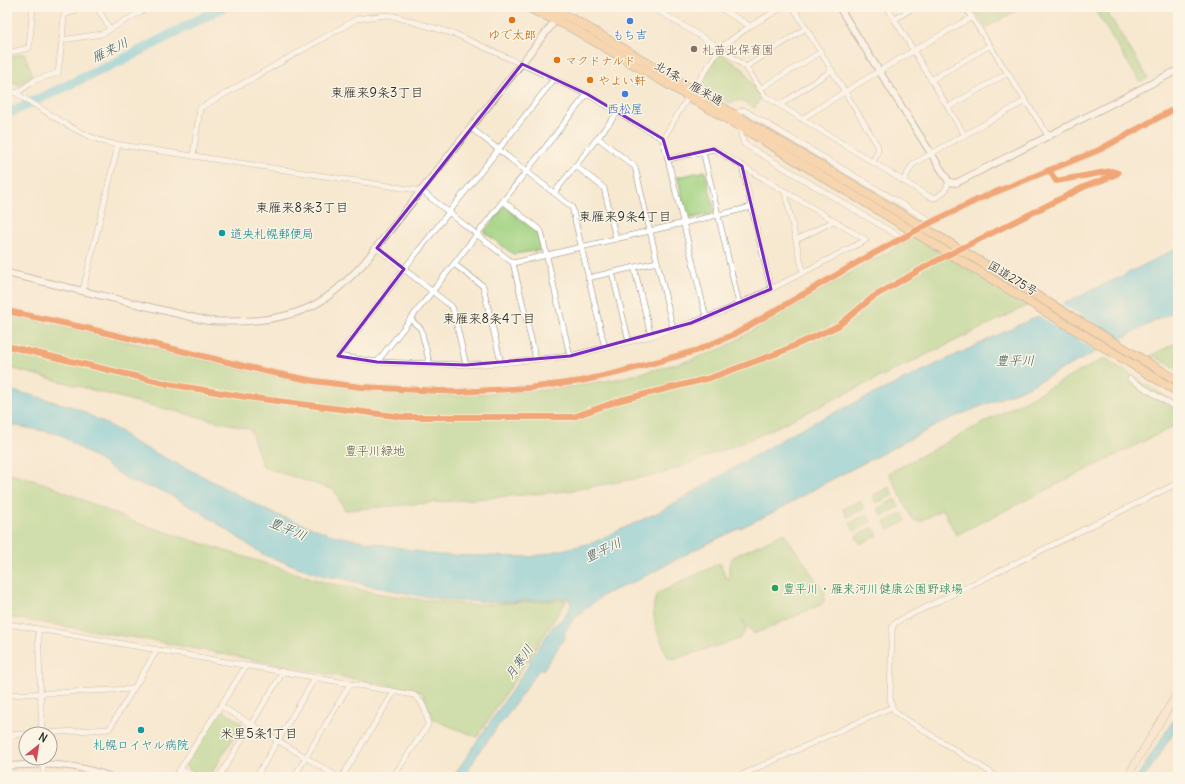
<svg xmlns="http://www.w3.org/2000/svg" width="1185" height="784" viewBox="0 0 1185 784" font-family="Delius,'Klee One',sans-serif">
	<rect width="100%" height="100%" fill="#fcf5e5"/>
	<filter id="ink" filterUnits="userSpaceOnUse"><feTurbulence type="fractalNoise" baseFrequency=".025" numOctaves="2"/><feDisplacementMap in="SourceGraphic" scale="8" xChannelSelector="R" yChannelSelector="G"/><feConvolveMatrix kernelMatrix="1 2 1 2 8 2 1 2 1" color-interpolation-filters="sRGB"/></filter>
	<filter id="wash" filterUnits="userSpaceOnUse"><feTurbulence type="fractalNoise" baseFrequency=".012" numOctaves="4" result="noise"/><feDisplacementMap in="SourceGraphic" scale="16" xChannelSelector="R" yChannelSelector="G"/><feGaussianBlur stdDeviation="0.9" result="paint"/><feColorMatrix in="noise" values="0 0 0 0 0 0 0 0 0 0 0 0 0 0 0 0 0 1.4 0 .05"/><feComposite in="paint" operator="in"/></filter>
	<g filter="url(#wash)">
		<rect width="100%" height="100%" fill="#f7e8d0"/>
		<g fill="#a0d180" stroke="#667e56">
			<polygon points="973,7 1023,7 986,28"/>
			<polygon points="1093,7 1104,7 1148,78 1140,82"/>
			<polygon points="24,53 33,76 19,85 7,79 7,54 12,56"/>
			<polygon points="719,53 743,69 760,98 755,108 741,100 729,103 700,85"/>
			<polygon points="705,171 715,213 687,219 678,177"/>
			<polygon points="504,206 537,233 542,250 513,254 484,232"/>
			<polygon points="914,237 1029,305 756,437 661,474 568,491 345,510 334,490 263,467 250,429 141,403 7,367 7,315 81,330 266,375 382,394 446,396 544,390 618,379 691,360 723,348 812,295"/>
			<polygon points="1178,342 1178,370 1152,355"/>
			<polygon points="1105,358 1178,405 1178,424 956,535 943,509 919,522 913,520 889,473"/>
			<polygon points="7,473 46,484 134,522 327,583 386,595 468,605 567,600 477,737 434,720 422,692 155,641 7,617"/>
			<polygon points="889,487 893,495 876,503 872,496"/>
			<polygon points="895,499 899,507 882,516 878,508"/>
			<polygon points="860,501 864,509 847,517 843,509"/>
			<polygon points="902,513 906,521 889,530 885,522"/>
			<polygon points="867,514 871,522 854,531 850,523"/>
			<polygon points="873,527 878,535 860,544 856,536"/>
			<path d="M784 533 825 593 824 602 820 605 754 634 741 618 747 629 739 639 674 659 668 658C661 639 647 615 657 594L720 563 726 578 729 580V565L733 557Z"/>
			<polygon points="220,710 222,710 241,722 242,724 209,777 202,777 186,767 185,765"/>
		</g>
		<g fill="#61c8de" stroke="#467a84">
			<path d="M1178 248V310L1153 322 1028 387 945 421 825 483 776 511 698 548 638 580 605 594 585 609 574 619 564 633 566 636 543 670 540 668 503 721C495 727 491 738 484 746L482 747 464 777H453L531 662 529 661 554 625C561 622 571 611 571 602L569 601V598L506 602 455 601 416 595 370 586 341 578 324 576 264 555 199 511 163 491 132 482 59 434 7 424V390L31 395 76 408 123 433 131 441 200 475 270 512 332 535 438 555 531 557 592 543 663 510 796 431 1118 278Z"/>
			<polygon points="1178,713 1178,725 1145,777 1137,777"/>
		</g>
		<polygon fill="#f7e8d0" points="1060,303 1122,340 1099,352 1036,314"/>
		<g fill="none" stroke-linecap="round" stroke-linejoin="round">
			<polyline stroke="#61c8de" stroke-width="10" points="7,114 130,56 223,7"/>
		</g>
	</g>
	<g filter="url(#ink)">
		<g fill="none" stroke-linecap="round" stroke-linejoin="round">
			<defs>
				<g id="minor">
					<polyline points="97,7 110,29"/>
					<polyline points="652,7 720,48 746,67 765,96 928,196 935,198 944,192 949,182"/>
					<polyline points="793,7 878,146 878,151 873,162"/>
					<polyline points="887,7 964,134"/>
					<polyline points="965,7 1049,137"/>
					<polyline points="720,8 750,26"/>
					<polyline points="894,20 914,7"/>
					<polyline points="62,40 102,34 149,7"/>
					<polyline points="7,50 12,52 29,48 33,7"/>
					<polyline points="746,67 806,28"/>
					<polyline points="554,79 404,269 338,356 377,362 466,365 501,363 570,356 651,336 691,323 722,312 771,289 866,240 714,149 669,159"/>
					<polyline points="931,80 989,46"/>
					<path d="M7 88C41 107 71 132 108 143L422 191 513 263 536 360"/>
					<polyline points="760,89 821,52"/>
					<polyline points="693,90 720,48 750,26 783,7"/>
					<polyline points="17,93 35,80 58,73 62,40 64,15 85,7"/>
					<polyline points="780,105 832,70"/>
					<polyline points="948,107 1008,73"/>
					<path d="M802 119C857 83 914 50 972 17"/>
					<polyline points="471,128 572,207 605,348"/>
					<polyline points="598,138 635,167 673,329"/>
					<polyline points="663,139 688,97"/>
					<polyline points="703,151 739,304"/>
					<polyline points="193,156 200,108 357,19 386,15 393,16 455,34 528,67 587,94 663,139 706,317"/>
					<polyline points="576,166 604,188 616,239"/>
					<polyline points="742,166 771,289"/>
					<polyline points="903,181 913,164 1025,101"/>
					<polyline points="785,192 803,272"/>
					<polyline points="554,193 618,112"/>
					<polyline points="503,201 541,231 570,356"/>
					<polyline points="902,238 744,144 741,135 739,112 744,110 752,115 932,222"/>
					<polyline points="796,240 834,221"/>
					<polyline points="377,248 451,306 453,309 466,365"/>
					<polyline points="513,263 752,207"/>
					<polyline points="454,264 483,286 501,363"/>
					<polyline points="634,267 651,336"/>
					<polyline points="612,272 629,342"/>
					<polyline points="588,278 657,262"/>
					<polyline points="83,290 118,145"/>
					<polyline points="410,319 421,329 430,365"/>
					<polyline points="377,362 587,94"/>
					<polyline points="1130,379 1178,409"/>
					<path d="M7 624 38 629 414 695C424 702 427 714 428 725L393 777"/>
					<polyline points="38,629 42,734"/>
					<polyline points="7,695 133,689"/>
					<polyline points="221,706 338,777"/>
					<polyline points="28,734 109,729 157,650"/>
					<polyline points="7,735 26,734"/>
					<polyline points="180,769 194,777"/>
					<polyline points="43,777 43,758"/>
					<polyline points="175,777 246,666"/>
					<polyline points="219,777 283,672"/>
					<polyline points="256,777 315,678"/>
					<polyline points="294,777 350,684"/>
					<polyline points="342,777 394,692"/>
					<polyline points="737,777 892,707"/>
					<polyline points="998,777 896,713 892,707 890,698 892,630 894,624 900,620 1178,483"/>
				</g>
				<g id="tertiary">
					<polyline points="839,7 949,182 956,183 1178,70"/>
					<path d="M7 273 208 321C244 323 289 321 321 301 337 291 351 277 364 263L566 7"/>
					<polyline points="7,311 86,328 269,372 314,381 361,387 459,392 529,388 581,381 617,373 695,351 735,334 860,261 932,222 981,198 1099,150 1178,107"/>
					<path d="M7 766C44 763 76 763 111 777"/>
				</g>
				<polyline id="secondary" points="1127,777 1178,692"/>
				<g id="trunk">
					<polyline points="527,7 570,27 751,133 835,184"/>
					<polyline points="544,7 573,19 840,177"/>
				</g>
			</defs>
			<use href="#minor" stroke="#918a7e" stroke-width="6"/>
			<use href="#tertiary" stroke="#918a7e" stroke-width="8"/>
			<use href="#secondary" stroke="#918a7e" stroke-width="8"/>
			<use href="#trunk" stroke="#918a7e" stroke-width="10"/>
			<use href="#minor" stroke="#fff" stroke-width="5"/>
			<use href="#tertiary" stroke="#fff" stroke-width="6"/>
			<use href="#secondary" stroke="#fce5cf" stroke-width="7"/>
			<use href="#trunk" stroke="#f7be87" stroke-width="8"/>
			<defs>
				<g id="trunk-bridge">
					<polyline points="840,177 1178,381"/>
					<polyline points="835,184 1178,392"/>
				</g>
			</defs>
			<use href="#trunk-bridge" stroke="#918a7e" stroke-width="10" stroke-linecap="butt"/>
			<use href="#trunk-bridge" stroke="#f7be87" stroke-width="8"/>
			<defs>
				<g id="cycleway">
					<polyline points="7,311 86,328 269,372 314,381 361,387 459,392 529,388 581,381 617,373 695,351 735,334 860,261 932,222 981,198 1099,150 1178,107"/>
					<path d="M7 346 168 384 246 397 403 417H573L621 400 710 378 778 353 838 326 873 297 932 263 1084 187C1096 182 1107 179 1118 173L1111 171 1056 181 1049 170"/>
				</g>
			</defs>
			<use href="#cycleway" stroke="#fcf5e5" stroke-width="8"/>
			<use href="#cycleway" stroke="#e8590c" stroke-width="6"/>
		</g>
	</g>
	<path d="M0 0H1185V784H0ZM522 64 587 94 663 139 669 159 714 149 742 166 771 289 691 323 570 356 466 365 377 362 338 356 404 269 377 248Z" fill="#f7e8d0" fill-opacity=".55" fill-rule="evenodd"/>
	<path fill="none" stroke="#7b2cbf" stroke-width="3" stroke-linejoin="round" d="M522 64 587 94 663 139 669 159 714 149 742 166 771 289 691 323 570 356 466 365 377 362 338 356 404 269 377 248Z"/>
	<g fill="#e8710a" stroke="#fcf5e5" stroke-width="1.5">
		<circle cx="512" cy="20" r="4"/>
		<circle cx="557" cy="60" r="4"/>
		<circle cx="590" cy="80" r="4"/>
	</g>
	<g fill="#3f7fe0" stroke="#fcf5e5" stroke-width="1.5">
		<circle cx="630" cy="21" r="4"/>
		<circle cx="625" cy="94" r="4"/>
	</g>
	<circle fill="#8d6e63" stroke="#fcf5e5" stroke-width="1.5" cx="694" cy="49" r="4"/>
	<g fill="#0f9aa8" stroke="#fcf5e5" stroke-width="1.5">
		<circle cx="222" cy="233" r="4"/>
		<circle cx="141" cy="730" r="4"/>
	</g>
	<circle fill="#2e9e5b" stroke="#fcf5e5" stroke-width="1.5" cx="775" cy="588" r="4"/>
	<g text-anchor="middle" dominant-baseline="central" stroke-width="3" stroke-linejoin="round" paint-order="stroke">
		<g font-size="12" fill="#c56008" stroke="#fcf5e5" text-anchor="start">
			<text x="512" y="34" text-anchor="middle">ゆで太郎</text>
			<text x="565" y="60">マクドナルド</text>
			<text x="598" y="80">やよい軒</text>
		</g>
		<g font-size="12" fill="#366cbe" stroke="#fcf5e5">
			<text x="630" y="34">もち吉</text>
			<text x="625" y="108">西松屋</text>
		</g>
		<g font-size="12" fill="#785e54" stroke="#fcf5e5" text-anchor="start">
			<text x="702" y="49">札苗北保育園</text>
		</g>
		<g font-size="12" fill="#2b2b2b" stroke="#fcf5e5">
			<text transform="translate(689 83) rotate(30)">北1条・雁来通</text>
			<text transform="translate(1013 278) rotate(31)">国道275号</text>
		</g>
		<g font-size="12" fill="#0d838f" stroke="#fcf5e5" text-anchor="start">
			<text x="230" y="233">道央札幌郵便局</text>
			<text x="141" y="744" text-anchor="middle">札幌ロイヤル病院</text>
		</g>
		<g font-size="12" fill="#4e5d44" stroke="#fcf5e5">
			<text x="375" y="450">豊平川緑地</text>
		</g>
		<g font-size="12" fill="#27864d" stroke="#fcf5e5" text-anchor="start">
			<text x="783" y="588">豊平川・雁来河川健康公園野球場</text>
		</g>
		<g font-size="13" font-style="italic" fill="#3b5a61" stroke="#fcf5e5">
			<text transform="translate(110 50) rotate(-26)">雁来川</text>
			<text x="1015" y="360">豊平川</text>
			<text transform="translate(288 529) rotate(23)">豊平川</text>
			<text transform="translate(603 550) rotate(-25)">豊平川</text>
			<text transform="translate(519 662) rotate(-55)">月寒川</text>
		</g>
		<g font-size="13" fill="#2b2b2b" stroke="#fcf5e5">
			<text x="377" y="92">東雁来9条3丁目</text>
			<text x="302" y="207">東雁来8条3丁目</text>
			<text x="625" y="216">東雁来9条4丁目</text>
			<text x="489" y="318">東雁来8条4丁目</text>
			<text x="259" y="733">米里5条1丁目</text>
		</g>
	</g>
	<rect width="1185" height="784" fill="none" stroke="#fcf5e5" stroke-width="24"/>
	<g transform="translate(38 746) rotate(30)"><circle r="19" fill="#fcf5e5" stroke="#a8a49b"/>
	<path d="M0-3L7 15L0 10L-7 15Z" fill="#d1495b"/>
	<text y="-6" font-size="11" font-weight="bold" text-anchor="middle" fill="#2b2b2b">N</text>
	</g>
</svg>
